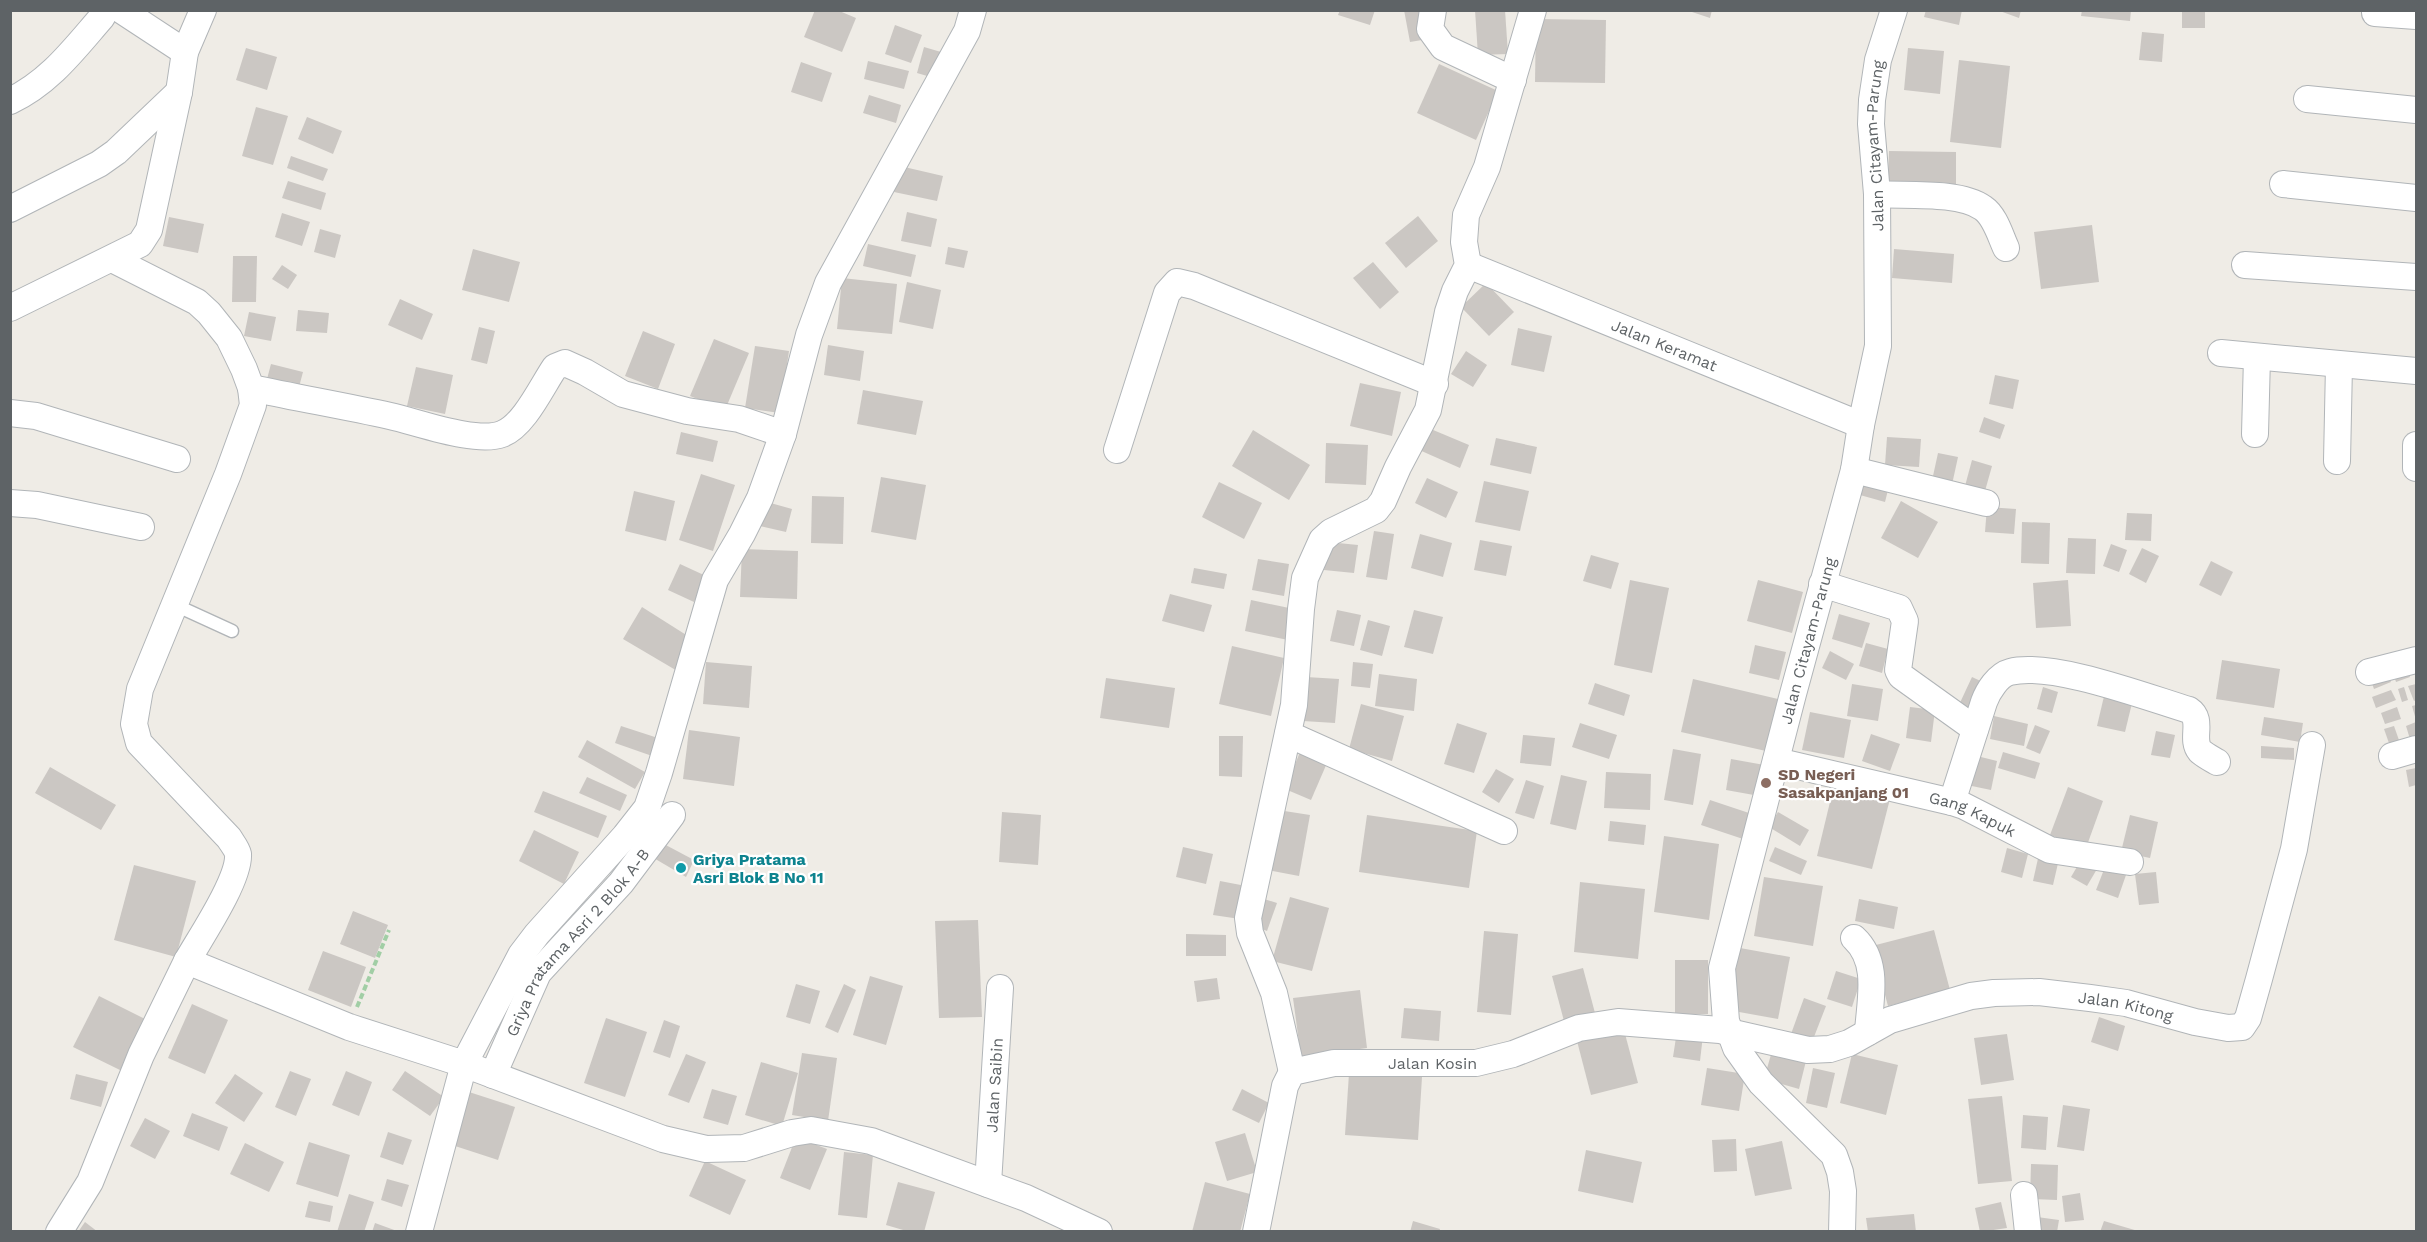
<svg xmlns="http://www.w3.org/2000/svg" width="2427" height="1242" viewBox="0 0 2427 1242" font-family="'Work Sans',sans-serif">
	<rect width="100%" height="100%" fill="#efece6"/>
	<g fill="#cbc7c3">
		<polygon points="815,10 837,10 856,18 842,52 804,37"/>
		<polygon points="1340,10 1375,10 1370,25 1338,15"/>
		<polygon points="1404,10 1422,10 1428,39 1410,42"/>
		<polygon points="1475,10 1505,10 1508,54 1478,55"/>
		<polygon points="1686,10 1712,10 1710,18"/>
		<polygon points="1926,10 1962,10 1959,25 1924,17"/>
		<polygon points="1997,10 2021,10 2019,18"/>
		<polygon points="2082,10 2131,10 2130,21 2081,16"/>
		<rect x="2182" y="10" width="23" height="18"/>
		<polygon points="1536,19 1606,20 1605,83 1535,82"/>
		<polygon points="895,25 922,35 911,63 885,54"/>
		<polygon points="2142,32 2164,34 2162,62 2139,60"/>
		<polygon points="924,47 941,52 934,78 917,73"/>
		<polygon points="246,48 277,57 267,90 236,80"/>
		<polygon points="1908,48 1944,51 1940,94 1904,90"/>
		<polygon points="1959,60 2010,66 2001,148 1950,142"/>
		<polygon points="868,61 909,71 904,89 864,79"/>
		<polygon points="801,62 832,73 822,102 791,92"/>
		<polygon points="1439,64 1498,91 1476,140 1417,113"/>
		<polygon points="869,95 901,105 896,123 863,113"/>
		<polygon points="256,107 288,116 273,165 242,156"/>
		<polygon points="307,117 342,131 333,154 298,139"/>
		<polygon points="1889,151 1956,152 1956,185 1888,184"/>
		<polygon points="291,156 328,169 323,181 287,168"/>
		<polygon points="900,166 943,176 937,201 894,192"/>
		<polygon points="288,181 326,193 321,210 282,198"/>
		<polygon points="907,212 937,219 931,247 901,241"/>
		<polygon points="282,213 310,222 302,246 275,237"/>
		<polygon points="1418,216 1438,241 1406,268 1385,243"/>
		<polygon points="169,217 204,224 198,253 163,246"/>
		<polygon points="2092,225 2099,282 2041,289 2034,232"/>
		<polygon points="320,229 341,235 335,258 314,252"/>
		<polygon points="868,244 916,255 911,277 863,266"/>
		<polygon points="948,247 968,251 964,268 945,264"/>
		<polygon points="473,249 520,262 509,302 462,290"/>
		<polygon points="1894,249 1954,254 1952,283 1892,278"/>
		<polygon points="233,256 257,256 256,302 232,302"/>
		<polygon points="1373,262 1399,292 1380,309 1353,278"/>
		<polygon points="282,265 297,275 288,289 272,279"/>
		<polygon points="842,278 897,284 892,334 837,329"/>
		<polygon points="907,282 941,290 933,329 899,322"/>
		<polygon points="1486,283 1514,312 1489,336 1461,307"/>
		<polygon points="400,299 433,314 422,340 388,325"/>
		<polygon points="298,310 329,313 327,333 296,331"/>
		<polygon points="249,312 276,317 271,341 244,336"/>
		<polygon points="479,327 495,331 487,364 471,360"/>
		<polygon points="1518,328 1552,336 1544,372 1511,365"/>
		<polygon points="643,331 675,344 658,389 625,376"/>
		<polygon points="714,339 749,353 725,410 690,396"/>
		<polygon points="828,345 864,351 860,381 824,375"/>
		<polygon points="755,346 789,351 780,413 745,408"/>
		<polygon points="1466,351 1487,365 1473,387 1451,374"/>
		<polygon points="271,364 303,372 299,387 267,379"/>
		<polygon points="416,367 453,375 445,414 407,406"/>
		<polygon points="1995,375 2019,380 2013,409 1989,404"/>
		<polygon points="1360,383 1401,392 1392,436 1350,426"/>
		<polygon points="863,390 923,401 916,435 857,424"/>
		<polygon points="1984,417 2005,425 2000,439 1979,432"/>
		<polygon points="1426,427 1469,445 1460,468 1417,449"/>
		<polygon points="1253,430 1310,465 1289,500 1232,466"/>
		<polygon points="681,432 718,441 713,462 676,454"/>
		<polygon points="1887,437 1921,439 1919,467 1885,465"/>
		<polygon points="1496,438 1537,447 1531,474 1490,465"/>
		<polygon points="1326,443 1368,445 1366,485 1325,483"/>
		<polygon points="1938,453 1958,457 1951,489 1931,485"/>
		<polygon points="1972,460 1992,466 1985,491 1965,486"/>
		<polygon points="701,474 735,485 713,551 679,540"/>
		<polygon points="881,477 926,485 916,540 871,532"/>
		<polygon points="1427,478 1458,492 1446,518 1415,503"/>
		<polygon points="1864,480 1889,486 1885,502 1860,495"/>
		<polygon points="1484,481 1529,491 1520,531 1475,522"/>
		<polygon points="1219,482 1262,503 1244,539 1202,517"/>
		<polygon points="634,491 675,501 666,541 625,531"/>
		<polygon points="812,496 844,497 843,544 811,543"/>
		<polygon points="1901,501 1938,522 1918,558 1881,538"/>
		<polygon points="767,502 792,509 786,532 760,526"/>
		<polygon points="1987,507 2016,509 2014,534 1985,532"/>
		<polygon points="2127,513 2152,514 2151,541 2125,540"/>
		<polygon points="2022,522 2050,523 2049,564 2021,563"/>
		<polygon points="1374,531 1394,534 1387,580 1366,577"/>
		<polygon points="1420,534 1452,543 1443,577 1411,568"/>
		<polygon points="2068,538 2096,539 2095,574 2066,573"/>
		<polygon points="1480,540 1512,546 1506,576 1474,570"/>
		<polygon points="1328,542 1358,545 1354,573 1324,570"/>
		<polygon points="2111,544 2127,550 2119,572 2103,566"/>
		<polygon points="2142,548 2159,556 2146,583 2129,574"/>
		<polygon points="742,549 798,551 797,599 740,597"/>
		<polygon points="1591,555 1619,563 1611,589 1583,581"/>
		<polygon points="1258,559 1289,564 1284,596 1252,590"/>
		<polygon points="2211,561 2233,572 2221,596 2199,585"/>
		<polygon points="680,564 706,576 694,602 668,590"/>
		<polygon points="1194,568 1227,574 1224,589 1191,583"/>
		<polygon points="1630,580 1669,588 1652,673 1614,665"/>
		<polygon points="1758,580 1803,592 1792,633 1747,621"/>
		<polygon points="2068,580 2071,626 2036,628 2033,583"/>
		<polygon points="1170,594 1212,605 1204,632 1162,621"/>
		<polygon points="1251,600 1294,609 1288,640 1245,631"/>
		<polygon points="642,607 691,638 679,672 623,639"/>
		<polygon points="1337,610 1361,615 1354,646 1330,641"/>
		<polygon points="1414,610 1443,617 1433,654 1404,647"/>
		<polygon points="1839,614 1870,623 1862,648 1832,639"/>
		<polygon points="1368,620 1390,626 1382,656 1360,650"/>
		<polygon points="1866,643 1888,649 1882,673 1859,666"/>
		<polygon points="1755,645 1786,652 1779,680 1749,673"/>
		<polygon points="1232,646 1284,658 1271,716 1219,704"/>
		<polygon points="1830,651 1854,664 1846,680 1822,668"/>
		<polygon points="2222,660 2280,669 2274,708 2216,699"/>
		<polygon points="706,662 752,666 749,708 703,704"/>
		<polygon points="1353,662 1373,664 1370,688 1351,686"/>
		<polygon points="2406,666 2410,677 2396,682 2392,670"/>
		<polygon points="2385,669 2391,682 2374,689 2369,675"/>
		<polygon points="1379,674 1417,679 1414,711 1375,706"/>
		<polygon points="1306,677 1339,679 1335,723 1303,721"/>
		<polygon points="1972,677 1987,684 1973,714 1958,707"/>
		<polygon points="1106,678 1175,688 1169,728 1100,718"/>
		<polygon points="1693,679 1778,699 1766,751 1681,732"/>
		<polygon points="1595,683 1630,695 1624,716 1588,704"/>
		<polygon points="1852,684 1883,689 1878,721 1847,716"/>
		<polygon points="2416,684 2416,700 2414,701 2408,686"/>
		<polygon points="2043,687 2058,692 2052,713 2037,709"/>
		<polygon points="2404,687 2408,700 2402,702 2398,689"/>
		<polygon points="2391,690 2396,700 2376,708 2372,697"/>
		<polygon points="2105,692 2133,699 2125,732 2097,726"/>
		<polygon points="1361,704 1404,716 1392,761 1349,749"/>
		<polygon points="2416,705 2416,720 2412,706"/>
		<polygon points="1910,707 1935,710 1931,742 1906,738"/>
		<polygon points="2397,707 2401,719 2385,724 2381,713"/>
		<polygon points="1810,712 1851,720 1844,758 1802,750"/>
		<polygon points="1994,716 2028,724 2024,746 1990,739"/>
		<polygon points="2264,717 2303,723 2300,742 2261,735"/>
		<polygon points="2416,722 2416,737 2410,739 2406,726"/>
		<polygon points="1457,723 1487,733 1474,773 1444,764"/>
		<polygon points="1580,723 1617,735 1609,759 1572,747"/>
		<polygon points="2035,725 2050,731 2040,754 2026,748"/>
		<polygon points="621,726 661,739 655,757 615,743"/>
		<polygon points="2394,726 2400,743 2390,746 2384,729"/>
		<polygon points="689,730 740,737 734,786 683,779"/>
		<polygon points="2156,731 2175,735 2170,758 2151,755"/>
		<polygon points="1871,734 1900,744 1890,771 1862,761"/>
		<polygon points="1523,735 1555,738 1551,766 1520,763"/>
		<polygon points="1219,736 1243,736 1242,777 1219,776"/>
		<polygon points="587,740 645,772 635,789 578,757"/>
		<polygon points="2261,746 2294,748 2294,760 2261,758"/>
		<polygon points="1673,749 1701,754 1693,805 1664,800"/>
		<polygon points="1300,752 1327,763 1311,800 1285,789"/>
		<polygon points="2003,752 2040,763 2035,779 1998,768"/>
		<polygon points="1973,755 1997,761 1991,790 1967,785"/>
		<polygon points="1731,759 1770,766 1765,797 1726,790"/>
		<polygon points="50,767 116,805 101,830 35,793"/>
		<polygon points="2416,768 2416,785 2409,787 2406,770"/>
		<polygon points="1496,769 1514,779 1499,803 1482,792"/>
		<polygon points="1606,772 1651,774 1650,810 1604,808"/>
		<polygon points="1561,775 1587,781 1576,830 1550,824"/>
		<polygon points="587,777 627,795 620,811 579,793"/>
		<polygon points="1836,777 1892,791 1872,869 1817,856"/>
		<polygon points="1526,780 1544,786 1534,819 1515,813"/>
		<polygon points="2068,787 2103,801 2086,848 2050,835"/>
		<polygon points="543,791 607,816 598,838 534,812"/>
		<polygon points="1710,800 1755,815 1746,840 1701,825"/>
		<polygon points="1278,810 1310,815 1299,876 1268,870"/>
		<polygon points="1002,812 1041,815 1038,865 999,862"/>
		<polygon points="1778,812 1809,830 1800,846 1769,827"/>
		<polygon points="1367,815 1477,831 1469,888 1359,872"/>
		<polygon points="2130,815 2158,822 2150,858 2121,852"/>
		<polygon points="1610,821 1646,825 1644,845 1608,841"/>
		<polygon points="534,830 579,852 564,884 519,861"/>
		<polygon points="1664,836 1719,844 1709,920 1654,912"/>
		<polygon points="662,843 694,860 686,877 652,857"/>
		<polygon points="1183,847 1213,854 1206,884 1176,877"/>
		<polygon points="1775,847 1807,861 1801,875 1769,861"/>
		<polygon points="2007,848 2028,854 2022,878 2001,872"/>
		<polygon points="2039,854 2059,859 2053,885 2033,881"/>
		<polygon points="2081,860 2097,869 2087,886 2071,877"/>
		<polygon points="134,865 196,881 176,957 114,940"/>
		<polygon points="2105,867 2126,875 2118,898 2096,890"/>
		<polygon points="2156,872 2159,903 2139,905 2135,874"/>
		<polygon points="1764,877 1823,886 1813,946 1754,936"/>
		<polygon points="1220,881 1246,886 1240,919 1213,915"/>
		<polygon points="1580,882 1645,889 1638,959 1574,952"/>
		<polygon points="1290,897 1329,908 1312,971 1272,961"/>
		<polygon points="1264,899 1277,903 1267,931 1254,926"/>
		<polygon points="1859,899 1898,907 1894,929 1855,921"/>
		<polygon points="353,911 388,925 375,958 340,944"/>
		<polygon points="978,920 982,1017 939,1018 935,921"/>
		<polygon points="1934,930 1950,990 1888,1006 1872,946"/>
		<polygon points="1484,931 1518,934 1511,1015 1477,1012"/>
		<polygon points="1186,934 1226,935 1226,956 1186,956"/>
		<polygon points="1740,948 1790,957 1778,1019 1728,1010"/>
		<polygon points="323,951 366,967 351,1007 308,990"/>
		<rect x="1675" y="960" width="33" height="54"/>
		<polygon points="1583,968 1595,1013 1564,1021 1552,976"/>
		<polygon points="1836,971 1861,979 1852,1007 1827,999"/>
		<polygon points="870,976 903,986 886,1045 853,1035"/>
		<polygon points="1217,978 1220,999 1197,1002 1194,981"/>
		<polygon points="796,984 820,991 810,1024 786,1017"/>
		<polygon points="844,984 856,990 838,1033 825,1027"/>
		<polygon points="1360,990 1367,1048 1301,1057 1293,998"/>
		<polygon points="99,996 147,1020 122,1071 73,1047"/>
		<polygon points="1804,998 1826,1006 1812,1042 1791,1034"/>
		<polygon points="192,1004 228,1020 205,1074 168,1058"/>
		<polygon points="1404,1008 1441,1011 1439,1041 1401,1038"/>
		<polygon points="2099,1017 2125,1026 2118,1051 2091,1042"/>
		<polygon points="606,1018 647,1032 625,1097 584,1083"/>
		<polygon points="664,1020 680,1026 670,1058 653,1052"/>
		<polygon points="1624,1030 1638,1083 1591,1095 1577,1041"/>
		<polygon points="1677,1031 1703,1035 1700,1061 1673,1057"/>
		<polygon points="2007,1034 2014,1080 1981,1085 1974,1038"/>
		<polygon points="1772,1051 1806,1061 1799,1089 1764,1079"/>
		<polygon points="802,1053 837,1058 828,1121 792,1115"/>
		<polygon points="686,1054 706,1062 689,1103 668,1095"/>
		<polygon points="1852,1054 1898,1065 1886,1115 1840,1103"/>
		<polygon points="761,1062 798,1073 782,1126 745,1115"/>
		<polygon points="1707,1068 1745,1074 1739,1111 1701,1105"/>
		<polygon points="1813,1068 1835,1073 1827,1108 1806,1103"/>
		<polygon points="290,1071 311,1079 296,1116 275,1107"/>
		<polygon points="346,1071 372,1082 359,1116 332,1105"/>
		<polygon points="405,1071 444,1097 430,1116 392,1090"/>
		<polygon points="1349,1073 1422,1077 1418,1140 1345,1135"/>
		<polygon points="76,1074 108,1082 101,1107 70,1099"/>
		<polygon points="235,1074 263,1093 244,1122 215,1103"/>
		<polygon points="712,1089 737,1096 728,1125 703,1118"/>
		<polygon points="1242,1089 1269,1103 1259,1123 1232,1110"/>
		<polygon points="469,1092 515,1107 498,1160 452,1145"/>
		<polygon points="2002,1096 2012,1181 1978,1184 1968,1099"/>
		<polygon points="2063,1105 2090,1109 2084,1151 2057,1147"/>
		<polygon points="192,1113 228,1127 219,1151 183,1136"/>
		<polygon points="2023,1115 2048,1117 2046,1150 2021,1148"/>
		<polygon points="145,1118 170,1131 155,1159 130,1146"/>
		<polygon points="388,1132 412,1140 403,1165 380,1157"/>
		<polygon points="1245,1133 1257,1172 1227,1181 1215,1142"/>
		<polygon points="796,1137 827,1149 810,1190 780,1178"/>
		<polygon points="1736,1139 1737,1171 1714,1172 1712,1140"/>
		<polygon points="1782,1141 1792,1189 1755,1196 1745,1149"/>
		<polygon points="309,1142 350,1155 338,1197 296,1184"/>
		<polygon points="245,1143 284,1162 269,1192 230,1174"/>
		<polygon points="1586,1150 1642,1162 1633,1203 1578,1191"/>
		<polygon points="844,1152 873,1155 867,1218 838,1215"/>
		<polygon points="705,1161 746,1180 730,1215 689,1196"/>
		<polygon points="2031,1164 2058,1165 2057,1200 2030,1199"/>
		<polygon points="387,1179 409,1185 402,1207 381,1200"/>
		<polygon points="898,1182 935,1192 924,1232 910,1232 886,1225"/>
		<polygon points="1205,1182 1250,1194 1240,1232 1192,1232"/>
		<polygon points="2080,1193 2084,1220 2065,1222 2062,1196"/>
		<polygon points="349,1194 374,1202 364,1232 337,1232"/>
		<polygon points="309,1201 333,1206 330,1222 305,1217"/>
		<polygon points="2001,1202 2007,1228 1980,1232 1975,1208"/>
		<polygon points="1914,1214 1916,1232 1868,1232 1866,1218"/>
		<polygon points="2037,1217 2059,1220 2057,1232 2035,1232"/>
		<polygon points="1413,1221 1440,1229 1439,1232 1410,1232"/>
		<polygon points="2104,1221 2138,1231 2138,1232 2100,1232"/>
		<polygon points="85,1222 98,1232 78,1232"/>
		<polygon points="375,1223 397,1231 397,1232 372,1232"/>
	</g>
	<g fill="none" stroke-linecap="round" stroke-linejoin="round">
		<defs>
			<polyline id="lane" points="173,604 232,631"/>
			<g id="street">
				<polyline points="121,10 185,52"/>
				<polyline points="1433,10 1430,29 1443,47 1513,80"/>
				<polyline points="2375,13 2416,16"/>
				<polyline points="2307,99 2416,110"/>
				<path d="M10 101C50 82 74 49 102 17L103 10"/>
				<polyline points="2283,184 2416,198"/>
				<path d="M1877 194C1905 196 1960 191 1983 208 1995 216 2000 235 2006 248"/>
				<polyline points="10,209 99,164 116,152 179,92"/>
				<path d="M112 259 197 302 209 313 229 338 244 369 251 388 253 405 228 474 140 689 134 724 139 743 229 838C232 843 237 849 238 854 240 879 200 938 187 961L349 1027 464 1064 521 955 537 934 625 836 647 808 659 773 715 580 742 534 760 498 783 434 809 335 828 283 967 31 973 10"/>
				<path id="s1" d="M1468 265 1861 425"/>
				<polyline points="2245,265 2416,277"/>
				<polyline points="10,308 140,244 149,230 179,92 185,52 203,10"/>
				<polyline points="2221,353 2416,371"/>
				<path d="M251 388C298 398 344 406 390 416 418 422 476 444 502 434 524 426 542 386 555 367L565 363 585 372 623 394 687 411 739 419 783 434"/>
				<polyline points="10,413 36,416 177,459"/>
				<polyline points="2255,434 2257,357"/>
				<polyline points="1117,450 1167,293 1177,282 1194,286 1435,384"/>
				<polyline points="2337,461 2339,365"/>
				<polyline points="2416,468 2416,445"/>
				<polyline points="1854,470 1986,503"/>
				<polyline points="10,503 37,505 141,527"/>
				<polyline points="1822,584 1899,608 1905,621 1898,670 1901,676 1975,729"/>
				<polyline points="2369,672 2416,660"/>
				<polyline points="1288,734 1504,831"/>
				<polyline points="2392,756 2416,749"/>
				<path id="s2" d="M1776 761 1952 802 1964 806 2050 850 2130 862"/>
				<path d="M1952 802 1984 702C1988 691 1998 675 2010 672 2051 661 2146 697 2189 710 2204 720 2190 739 2200 751 2204 755 2212 759 2217 762"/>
				<path d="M1854 938C1880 962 1870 1000 1868 1032"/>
				<polyline points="1292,1072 1274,993 1250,933 1248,918 1294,705 1301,609 1305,578 1322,540 1331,532 1376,510 1383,501 1398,467 1428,410 1448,312 1455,291 1468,265 1464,242 1466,215 1487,167 1533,10"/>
				<path id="s3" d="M493 1075 538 973 621 883 672 815"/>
				<path id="s4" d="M988 1184 1000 988"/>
				<polyline points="2024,1195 2028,1232"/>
				<polyline points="59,1232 90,1182 141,1055 187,961"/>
				<polyline points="419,1232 464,1064 663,1139 706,1149 744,1148 792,1133 811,1130 871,1141 1026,1198 1099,1232"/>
				<path id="s5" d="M1256 1232 1285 1086 1292 1072 1334 1063H1476L1513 1054 1579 1028 1618 1022 1720 1030 1808 1050 1830 1049 1849 1043 1890 1020 1971 996 1994 993 2039 992 2090 998 2126 1003 2195 1022 2228 1028 2242 1027 2248 1018 2259 979 2294 849 2312 745"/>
				<path id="s6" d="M1842 1232 1843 1191 1840 1172 1834 1155 1761 1083 1736 1048 1726 1021 1722 968 1793 694 1854 470 1861 425 1878 346 1877 194 1871 124 1872 100 1878 60 1894 10"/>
			</g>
		</defs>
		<use href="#lane" stroke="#b1b5b8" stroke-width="15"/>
		<use href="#street" stroke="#b1b5b8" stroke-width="28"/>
		<polyline stroke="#a1cea5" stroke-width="4" stroke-dasharray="6 3" stroke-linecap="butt" points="357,1007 389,930"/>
		<use href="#lane" stroke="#fff" stroke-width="12"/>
		<use href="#street" stroke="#fff" stroke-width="26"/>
	</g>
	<circle fill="#8d6e63" stroke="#fff" stroke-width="2" cx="1766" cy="783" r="6"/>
	<circle fill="#0f9aa8" stroke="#fff" stroke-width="2" cx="681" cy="868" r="6"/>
	<g text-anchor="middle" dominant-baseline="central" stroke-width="4.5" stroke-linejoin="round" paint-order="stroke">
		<g font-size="16" fill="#5e6366" stroke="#fff">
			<text stroke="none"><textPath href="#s6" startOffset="1148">Jalan Citayam-Parung</textPath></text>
			<text stroke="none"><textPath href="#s1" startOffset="212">Jalan Keramat</textPath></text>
			<text stroke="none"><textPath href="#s6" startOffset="644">Jalan Citayam-Parung</textPath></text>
			<text stroke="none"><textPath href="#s2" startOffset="204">Gang Kapuk</textPath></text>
			<text stroke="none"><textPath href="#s3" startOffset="159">Griya Pratama Asri 2 Blok A-B</textPath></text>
			<text stroke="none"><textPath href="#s5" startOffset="1020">Jalan Kitong</textPath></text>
			<text stroke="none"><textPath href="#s5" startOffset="306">Jalan Kosin</textPath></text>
			<text stroke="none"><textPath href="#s4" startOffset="99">Jalan Saibin</textPath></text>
		</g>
		<g font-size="16" font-weight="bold" fill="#785e54" stroke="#fff" text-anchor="start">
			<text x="1778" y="774">SD Negeri<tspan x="1778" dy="18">Sasakpanjang 01</tspan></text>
		</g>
		<g font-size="16" font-weight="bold" fill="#0d838f" stroke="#fff" text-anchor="start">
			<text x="693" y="859">Griya Pratama<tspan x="693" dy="18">Asri Blok B No 11</tspan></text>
		</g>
	</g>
	<rect width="2427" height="1242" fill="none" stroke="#5e6366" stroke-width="24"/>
</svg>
